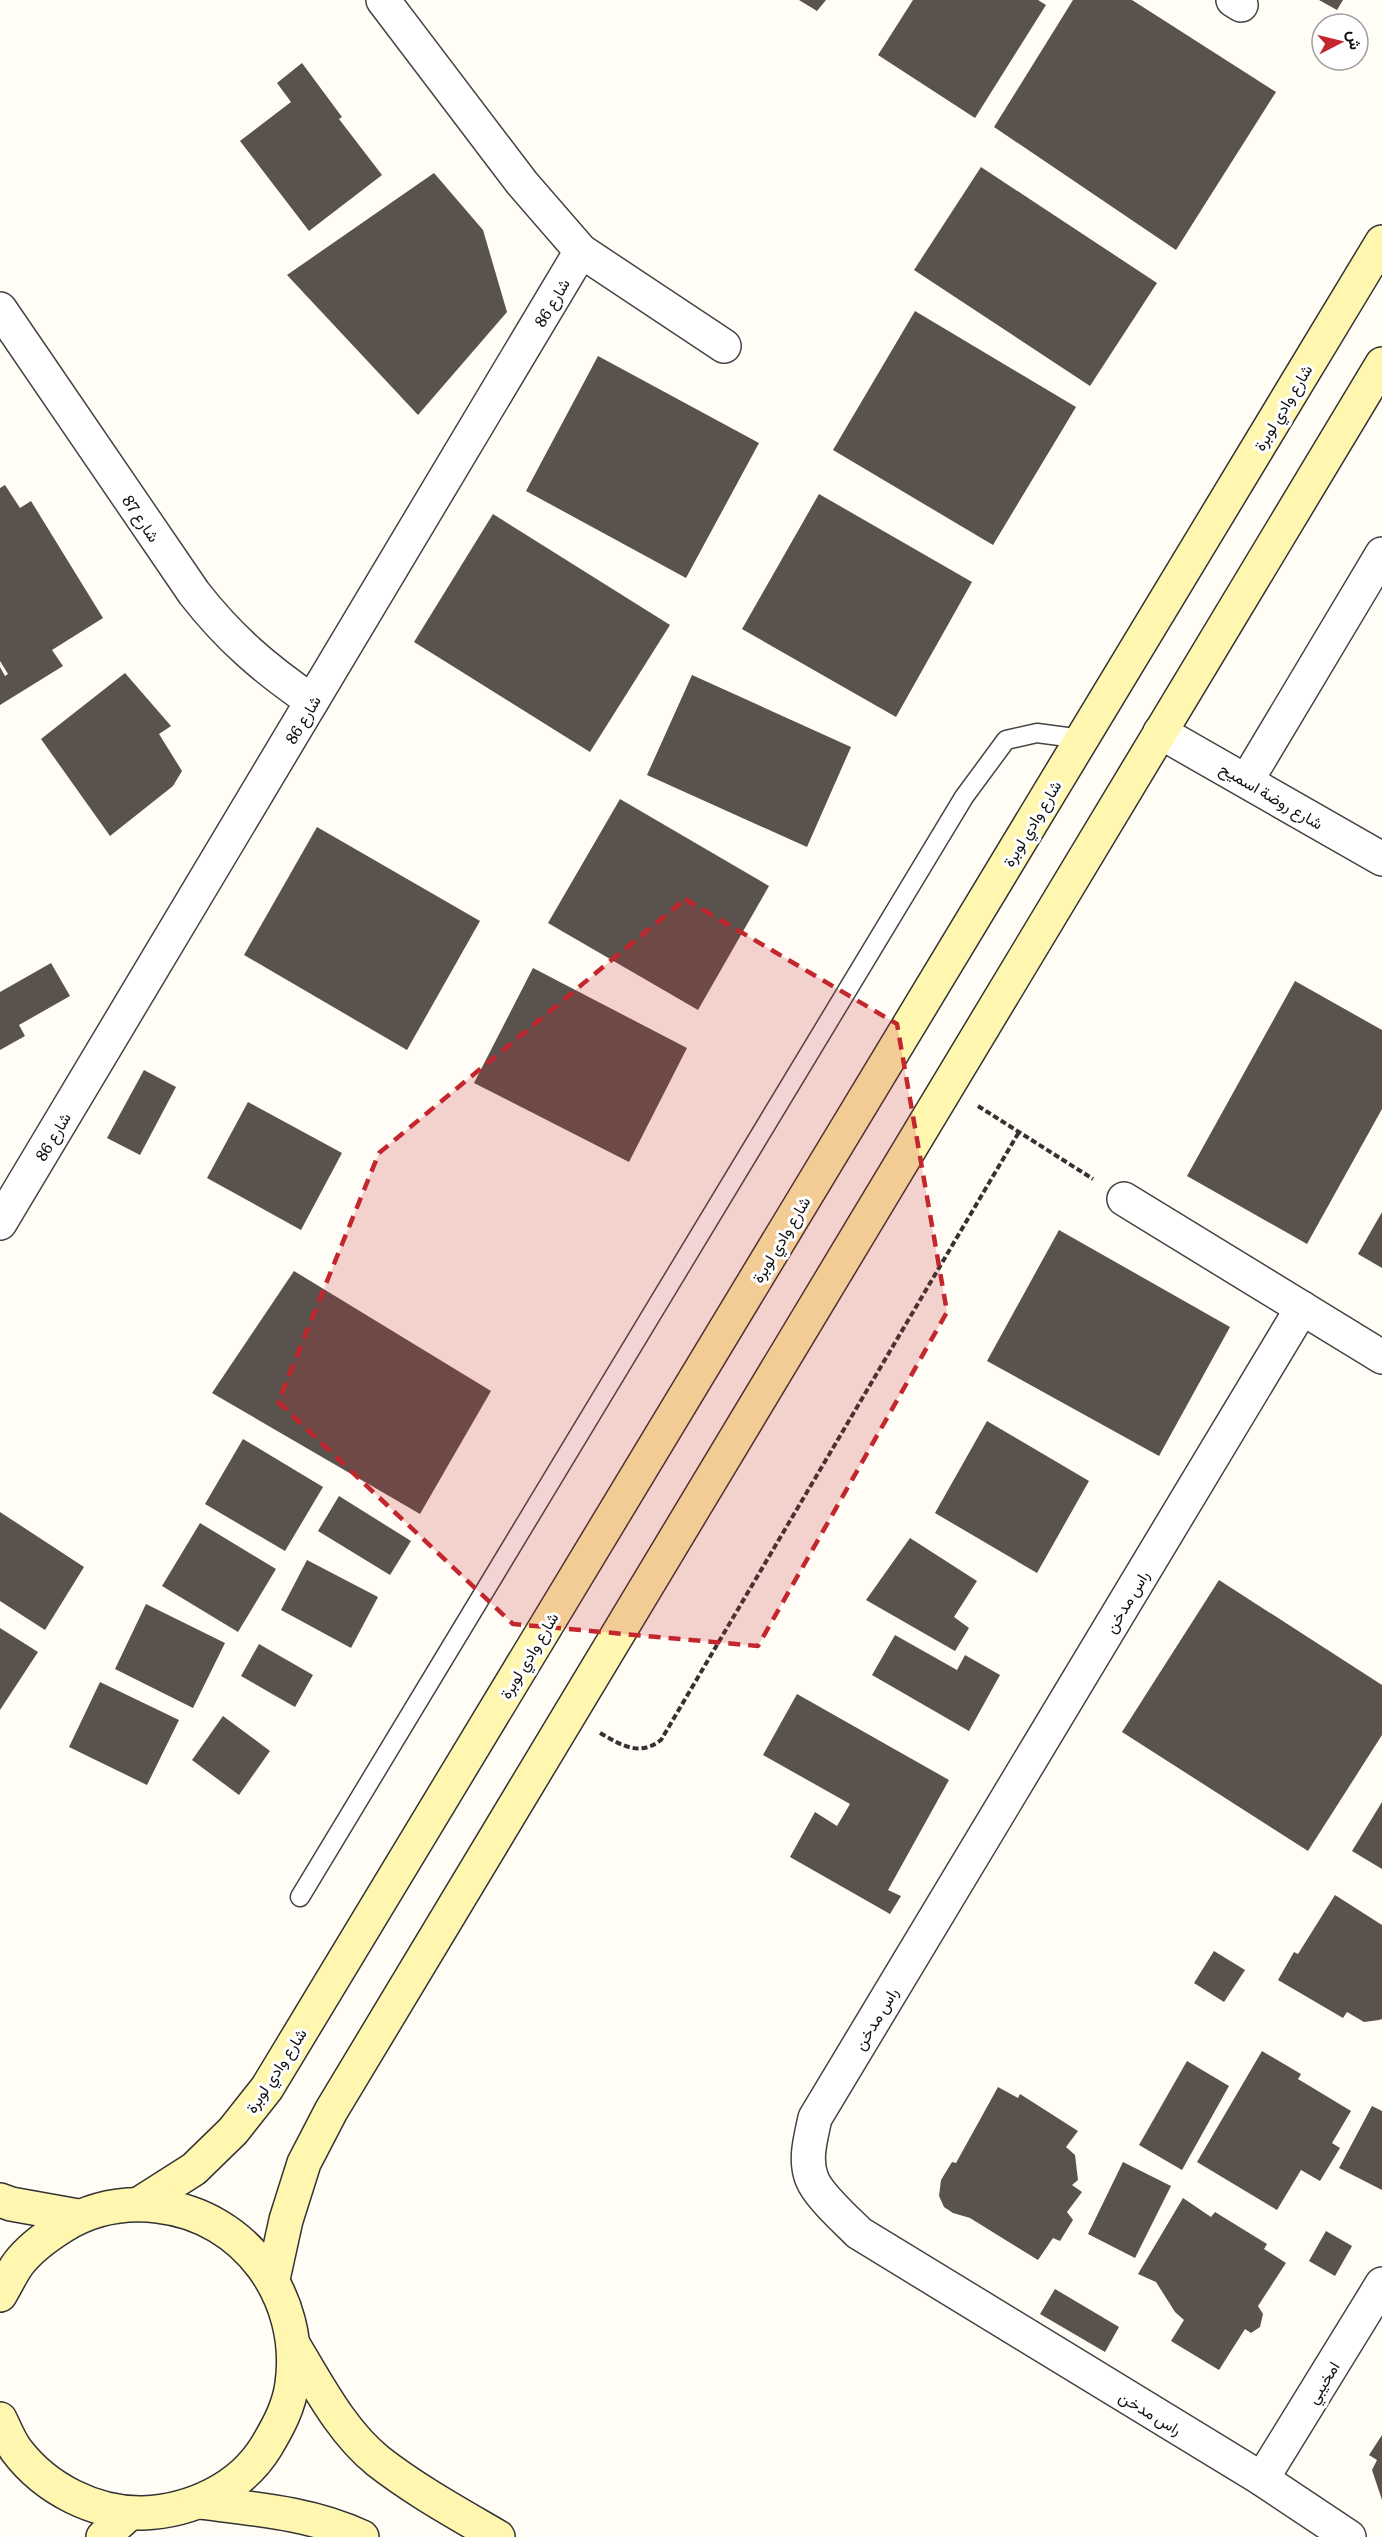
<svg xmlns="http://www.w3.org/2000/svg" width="1382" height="2537" viewBox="0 0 1382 2537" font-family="Literata,Vazirmatn,serif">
	<rect width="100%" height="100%" fill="#fffdf5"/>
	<g fill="#5a524d">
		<polygon points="799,0 826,0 817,11"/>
		<polygon points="913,0 1038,0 1046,5 975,118 878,55"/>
		<polygon points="1073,0 1132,0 1276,92 1176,250 994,127"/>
		<polygon points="1319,0 1343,0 1337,10"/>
		<polygon points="302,63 342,117 339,119 382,175 309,231 240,141 291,102 277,83"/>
		<polygon points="981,167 1157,283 1090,386 914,270"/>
		<polygon points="434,173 483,230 507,312 418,415 287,275"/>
		<polygon points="915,311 1076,407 993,545 833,450"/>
		<polygon points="598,356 759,443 686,578 526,491"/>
		<polygon points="5,485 20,508 31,501 103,618 52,650 63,666 0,705 0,667 5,676 8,674 0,661 0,488"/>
		<polygon points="819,494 972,582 896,717 742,629"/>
		<polygon points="493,514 670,625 590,752 414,642"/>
		<polygon points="125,673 171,726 159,734 182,771 173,786 110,836 41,739"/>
		<polygon points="692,675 851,747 807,847 647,775"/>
		<polygon points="620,799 769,886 698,1010 548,923"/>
		<polygon points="317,827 480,921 407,1050 244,955"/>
		<polygon points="51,963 70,996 19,1025 25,1036 0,1050 0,992"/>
		<polygon points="533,968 687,1048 629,1162 474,1083"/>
		<polygon points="1295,981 1382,1030 1382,1109 1307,1244 1187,1176"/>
		<polygon points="144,1070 176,1087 140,1155 107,1138"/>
		<polygon points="248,1102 342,1153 301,1230 207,1178"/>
		<polygon points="1382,1212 1382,1268 1358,1254"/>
		<polygon points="1059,1230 1230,1327 1159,1456 987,1361"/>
		<polygon points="294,1271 491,1391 420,1514 212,1393"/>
		<polygon points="987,1421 1089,1481 1037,1573 935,1513"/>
		<polygon points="243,1439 323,1487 285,1551 205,1504"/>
		<polygon points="339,1496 411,1541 390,1575 318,1531"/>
		<polygon points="0,1512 84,1567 45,1630 0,1601"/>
		<polygon points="200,1523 276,1569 238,1632 162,1586"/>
		<polygon points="910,1538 977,1581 954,1617 969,1628 955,1651 866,1600"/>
		<polygon points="307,1560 378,1597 351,1648 281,1610"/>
		<polygon points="1219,1580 1382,1685 1382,1735 1308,1851 1122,1732"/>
		<polygon points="146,1604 225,1643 193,1708 115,1669"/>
		<polygon points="0,1628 38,1652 0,1710"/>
		<polygon points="895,1635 957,1670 965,1655 1000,1675 969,1731 872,1675"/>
		<polygon points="259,1644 313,1675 295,1707 241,1676"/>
		<polygon points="100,1682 179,1720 147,1785 69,1747"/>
		<polygon points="797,1694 949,1780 888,1890 901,1896 890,1914 790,1857 815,1812 837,1826 850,1804 763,1755"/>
		<polygon points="223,1716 270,1751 239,1795 192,1760"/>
		<polygon points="1382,1802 1382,1869 1352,1851"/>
		<polygon points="1335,1895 1382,1925 1382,2019 1379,2020 1364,2022 1347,2012 1343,2018 1278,1980 1294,1952 1298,1954"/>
		<polygon points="1214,1951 1245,1970 1224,2002 1194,1983"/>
		<polygon points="1262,2051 1301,2074 1298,2079 1351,2111 1332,2143 1340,2148 1320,2181 1301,2170 1277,2210 1197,2162"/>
		<polygon points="1187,2061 1229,2086 1182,2170 1139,2145"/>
		<polygon points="998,2087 1018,2098 1020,2094 1078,2131 1066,2147 1075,2155 1078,2180 1072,2185 1082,2192 1067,2212 1073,2220 1060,2241 1053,2238 1038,2260 970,2218 953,2213 944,2207 939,2196 941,2180 952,2162 956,2163"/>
		<polygon points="1372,2106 1382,2111 1382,2190 1339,2168"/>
		<polygon points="1123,2162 1171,2186 1135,2258 1088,2234"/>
		<polygon points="1183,2198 1211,2217 1215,2212 1267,2244 1264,2249 1286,2263 1258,2306 1263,2314 1260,2327 1251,2333 1245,2329 1219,2370 1171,2341 1184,2320 1175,2312 1156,2282 1138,2274"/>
		<polygon points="1326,2231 1352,2246 1335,2276 1309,2261"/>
		<polygon points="1055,2289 1119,2327 1105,2352 1040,2314"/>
		<polygon points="1382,2435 1382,2500 1372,2470 1377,2460 1369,2455"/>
	</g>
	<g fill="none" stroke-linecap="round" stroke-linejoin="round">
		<defs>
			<polyline id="lane" points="300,1897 964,797 1006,740 1037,733 1082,739"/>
			<g id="street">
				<polyline points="383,0 522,183 581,251 724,346"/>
				<polyline points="1233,0 1241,5"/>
				<path d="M0 309 194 593C229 638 265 669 312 701"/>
				<polyline points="1160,732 1382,859"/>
				<polyline points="1247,780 1382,554"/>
				<polyline points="1124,1199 1382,1357"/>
				<polyline points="0,1223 581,251"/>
				<path d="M1302 1308 815 2118C811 2137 804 2160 812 2179 818 2195 847 2221 859 2233L1262 2479 1349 2537"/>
				<polyline points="1262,2479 1382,2284"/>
			</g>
			<g id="secondary">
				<polyline points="0,2200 11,2204 78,2216"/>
				<polyline points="139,2204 194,2169 233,2131 267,2088 1382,242"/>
				<polyline points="273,2279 286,2220 304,2163 331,2111 1382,364"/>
				<path d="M0 2295C6 2285 11 2274 18 2264 30 2248 47 2236 63 2226 92 2208 124 2202 158 2206 246 2216 304 2298 292 2384 289 2407 278 2427 266 2447 240 2489 191 2511 143 2513 95 2514 46 2489 17 2451 10 2442 5 2429 0 2419"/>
				<path d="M294 2346C318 2385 341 2431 378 2461 415 2490 457 2513 498 2537"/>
				<path d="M199 2502C255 2509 311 2513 362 2537"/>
				<polyline points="103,2537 130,2513"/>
			</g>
		</defs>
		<use href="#lane" stroke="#444" stroke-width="21"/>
		<use href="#street" stroke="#444" stroke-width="36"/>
		<use href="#secondary" stroke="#333" stroke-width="36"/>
		<g stroke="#333" stroke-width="4" stroke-dasharray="6 3" stroke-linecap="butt">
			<polyline points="978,1106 1093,1179"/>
			<path d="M600 1733C621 1745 639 1757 661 1740L1019 1132"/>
		</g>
		<use href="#lane" stroke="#fff" stroke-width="18"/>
		<use href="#street" stroke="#fff" stroke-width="33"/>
		<use href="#secondary" stroke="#fff6b0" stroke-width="33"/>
	</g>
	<path fill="#c4262e" fill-opacity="0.2" stroke="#c4262e" stroke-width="4.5" stroke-dasharray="12 8" stroke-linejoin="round" d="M685 899 897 1024 947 1312 758 1646 513 1624 278 1402 379 1153Z"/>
	<g text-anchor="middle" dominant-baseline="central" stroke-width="6" stroke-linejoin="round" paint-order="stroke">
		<g font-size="16" fill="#111" stroke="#fff">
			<text transform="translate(551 302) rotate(-59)">شارع 86</text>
			<text transform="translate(1282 407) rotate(-59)">شارع وادي لوبرة</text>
			<text transform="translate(142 518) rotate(56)">شارع 87</text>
			<text transform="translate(302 719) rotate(-59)">شارع 86</text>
			<text transform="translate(1272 795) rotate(30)">شارع روضة اسميح</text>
			<text transform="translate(1031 823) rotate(-59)">شارع وادي لوبرة</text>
			<text transform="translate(52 1136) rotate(-59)">شارع 86</text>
			<text transform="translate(780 1239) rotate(-59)">شارع وادي لوبرة</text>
			<text transform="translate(1126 1601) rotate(-59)">راس مدخن</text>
			<text transform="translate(528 1655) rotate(-59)">شارع وادي لوبرة</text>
			<text transform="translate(875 2018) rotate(-59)">راس مدخن</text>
			<text transform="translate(275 2070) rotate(-57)">شارع وادي لوبرة</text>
			<text transform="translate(1322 2382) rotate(-58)">امخيبي</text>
			<text transform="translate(1151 2412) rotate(31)">راس مدخن</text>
		</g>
	</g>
	<g transform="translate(1340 42) rotate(83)"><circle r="28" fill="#ffffff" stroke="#a0a0a0" stroke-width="1.5"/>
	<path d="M0-4.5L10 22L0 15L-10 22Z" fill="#c4262e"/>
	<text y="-9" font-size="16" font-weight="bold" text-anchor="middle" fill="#111111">ش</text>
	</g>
</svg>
